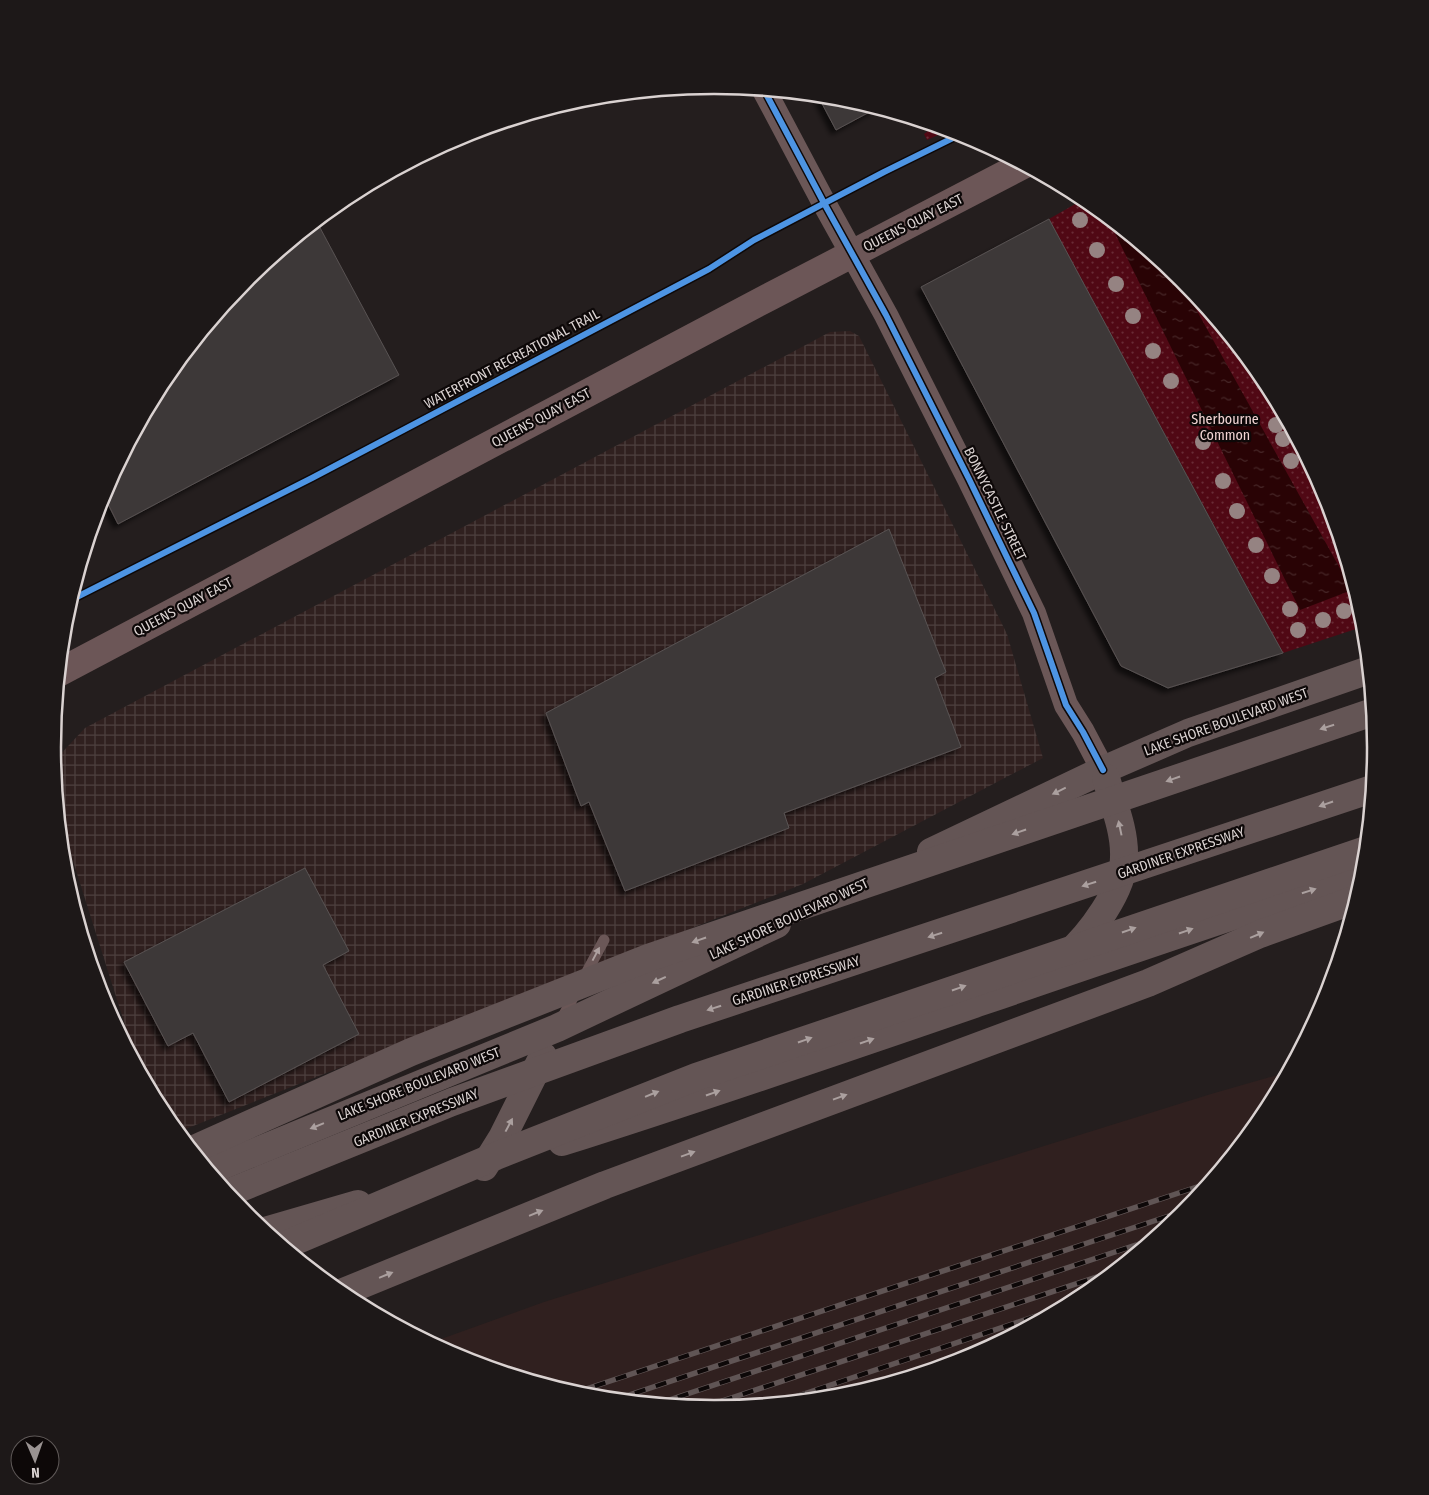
<svg xmlns="http://www.w3.org/2000/svg" width="1429" height="1495" viewBox="0 0 1429 1495" font-family="'Fira Sans Condensed',sans-serif">
	<defs>
		<pattern id="industrial-grid" width="8" height="8" patternUnits="userSpaceOnUse" patternTransform="scale(1.25)"><rect width="8" height="8" fill="#30201f"/><path d="M0 4h8M4 0v8" fill="none" stroke="#4d403e"/></pattern>
		<pattern id="grass-dots" width="8" height="8" patternUnits="userSpaceOnUse" patternTransform="scale(1.25)"><rect width="8" height="8" fill="#500814"/><path d="M2 2h.1M6 6h.1" fill="none" stroke="#692b35" stroke-width="1.8" stroke-linecap="round"/></pattern>
		<pattern id="water-ripples" width="26" height="14" patternUnits="userSpaceOnUse" patternTransform="scale(1.25)"><rect width="26" height="14" fill="#290305"/><path d="M2 4q2-2 4 0t4 0M15 11q2-2 4 0t4 0" fill="none" stroke="#472728"/></pattern>
		<filter id="shadow"><feDropShadow dx="-4.5" dy="4.5" stdDeviation="2.5" flood-color="#0009"/></filter>
	</defs>
	<rect width="100%" height="100%" fill="#241e1e"/>
	<polygon fill="#30201f" points="1288,1072 1265,1116 1182,1216 1082,1298 968,1359 843,1397 714,1409 585,1397 461,1359 430,1343 544,1302 1211,1094"/>
	<polygon fill="url(#industrial-grid)" points="850,331 859,336 1007,634 1043,758 803,884 178,1132 164,1115 139,1069 60,820 55,760 85,728 830,332"/>
	<g fill="url(#grass-dots)">
		<polygon points="935,126 949,130 927,140 924,134"/>
		<polygon points="1084,199 1183,280 1265,380 1326,494 1364,619 1365,626 1283,653 1049,219"/>
	</g>
	<polygon fill="url(#water-ripples)" points="1107,217 1177,275 1352,590 1300,610"/>
	<g fill="#3e3939" stroke="#585252" filter="url(#shadow)">
		<polygon points="818,96 844,98 877,108 836,130"/>
		<polygon points="1049,219 1252,597 1283,653 1168,688 1121,666 921,287"/>
		<polygon points="318,224 399,375 118,524 103,494 164,379 247,279 307,229"/>
		<polygon points="889,529 946,672 935,678 961,747 784,813 789,828 625,891 589,802 581,806 546,713"/>
		<polygon points="305,868 349,951 323,965 359,1034 229,1102 193,1033 168,1046 124,962"/>
	</g>
	<g fill="none" stroke-linecap="round" stroke-linejoin="round">
		<polyline stroke="#6b5757" stroke-width="11" points="561,1020 604,940"/>
		<polyline stroke="#6b5757" stroke-width="24" points="764,90 824,203 886,315 969,479 1034,613 1066,705 1083,732 1103,770"/>
		<polyline stroke="#6c5657" stroke-width="28" points="60,672 771,296 1023,165"/>
		<g stroke="#645555" stroke-width="28">
			<polyline points="931,852 1103,770 1188,733 1369,670"/>
			<path d="M1065 957C1090 935 1124 890 1124 857 1125 830 1113 803 1106 778"/>
			<path d="M562 1142C831 1057 1096 959 1364 873"/>
			<polyline points="484,1167 502,1138 543,1056"/>
			<polyline points="209,1171 557,1028 777,924"/>
			<polyline points="265,1231 358,1204"/>
			<polyline points="341,1293 605,1185 1148,983 1260,934 1357,899"/>
		</g>
		<defs>
			<g id="rail">
				<polyline points="917,1375 975,1355"/>
				<polyline points="574,1393 1209,1183"/>
				<polyline points="614,1400 1187,1210"/>
				<polyline points="657,1404 1154,1239"/>
				<polyline points="774,1404 1069,1305"/>
				<polyline points="701,1408 1115,1271"/>
			</g>
		</defs>
		<use href="#rail" stroke="#605555" stroke-width="5.5"/>
		<use href="#rail" stroke="#0d0808" stroke-width="4" stroke-dasharray="11" stroke-linecap="butt"/>
		<g stroke="#645555" stroke-width="28">
			<polyline points="192,1150 411,1052 648,958 1373,712"/>
			<polyline points="228,1193 452,1102 680,1019 1372,789"/>
			<polyline points="283,1246 496,1156 696,1077 1366,850"/>
		</g>
		<defs>
			<g id="cycleway">
				<polyline points="764,90 824,203 886,315 969,479 1034,613 1066,705 1083,732 1103,770"/>
				<polyline points="71,600 312,478 709,269 754,240 884,172 961,134"/>
			</g>
		</defs>
		<use href="#cycleway" stroke="#0d0808" stroke-width="9"/>
		<use href="#cycleway" stroke="#4d94e3" stroke-width="6"/>
	</g>
	<g fill="#958382">
		<circle cx="1080" cy="220" r="8"/>
		<circle cx="1097" cy="250" r="8"/>
		<circle cx="1116" cy="284" r="8"/>
		<circle cx="1133" cy="316" r="8"/>
		<circle cx="1153" cy="351" r="8"/>
		<circle cx="1171" cy="381" r="8"/>
		<circle cx="1276" cy="425" r="8"/>
		<circle cx="1283" cy="439" r="8"/>
		<circle cx="1203" cy="442" r="8"/>
		<circle cx="1291" cy="461" r="8"/>
		<circle cx="1223" cy="481" r="8"/>
		<circle cx="1237" cy="511" r="8"/>
		<circle cx="1256" cy="545" r="8"/>
		<circle cx="1272" cy="576" r="8"/>
		<circle cx="1290" cy="609" r="8"/>
		<circle cx="1344" cy="611" r="8"/>
		<circle cx="1323" cy="620" r="8"/>
		<circle cx="1298" cy="630" r="8"/>
	</g>
	<defs><path id="oneway-solid" d="M-6-.8H1V-3.2L6.5 0L1 3.2V.8H-6Z" transform="scale(1.25)"/></defs>
	<g fill="#aba09f">
		<use href="#oneway-solid" transform="translate(1327 727) rotate(162)"/>
		<use href="#oneway-solid" transform="translate(1173 779) rotate(161)"/>
		<use href="#oneway-solid" transform="translate(1059 791) rotate(154)"/>
		<use href="#oneway-solid" transform="translate(1326 804) rotate(161)"/>
		<use href="#oneway-solid" transform="translate(1120 828) rotate(-102)"/>
		<use href="#oneway-solid" transform="translate(1019 832) rotate(161)"/>
		<use href="#oneway-solid" transform="translate(1089 884) rotate(162)"/>
		<use href="#oneway-solid" transform="translate(1309 891) rotate(-18)"/>
		<use href="#oneway-solid" transform="translate(1129 930) rotate(-19)"/>
		<use href="#oneway-solid" transform="translate(1186 931) rotate(-19)"/>
		<use href="#oneway-solid" transform="translate(935 935) rotate(162)"/>
		<use href="#oneway-solid" transform="translate(1257 935) rotate(-23)"/>
		<use href="#oneway-solid" transform="translate(699 940) rotate(161)"/>
		<use href="#oneway-solid" transform="translate(659 980) rotate(155)"/>
		<use href="#oneway-solid" transform="translate(959 988) rotate(-19)"/>
		<use href="#oneway-solid" transform="translate(714 1008) rotate(162)"/>
		<use href="#oneway-solid" transform="translate(805 1040) rotate(-19)"/>
		<use href="#oneway-solid" transform="translate(867 1041) rotate(-19)"/>
		<use href="#oneway-solid" transform="translate(713 1093) rotate(-19)"/>
		<use href="#oneway-solid" transform="translate(652 1094) rotate(-22)"/>
		<use href="#oneway-solid" transform="translate(840 1097) rotate(-20)"/>
		<use href="#oneway-solid" transform="translate(509 1125) rotate(-62)"/>
		<use href="#oneway-solid" transform="translate(317 1126) rotate(158)"/>
		<use href="#oneway-solid" transform="translate(688 1154) rotate(-20)"/>
		<use href="#oneway-solid" transform="translate(536 1213) rotate(-22)"/>
		<use href="#oneway-solid" transform="translate(386 1275) rotate(-22)"/>
	</g>
	<use fill="#aea1a0" href="#oneway-solid" transform="translate(596 954) rotate(-62)"/>
	<g text-anchor="middle" dominant-baseline="central" stroke-width="4.5" stroke-linejoin="round" paint-order="stroke">
		<g font-size="14" fill="#dad2d1" stroke="#0d0808">
			<text transform="translate(913 223) rotate(-27)">QUEENS QUAY EAST</text>
			<text transform="translate(512 359) rotate(-28)">WATERFRONT RECREATIONAL TRAIL</text>
			<text transform="translate(541 418) rotate(-28)">QUEENS QUAY EAST</text>
			<text transform="translate(995 504) rotate(64)">BONNYCASTLE STREET</text>
			<text transform="translate(183 607) rotate(-28)">QUEENS QUAY EAST</text>
			<text transform="translate(1226 722) rotate(-20)">LAKE SHORE BOULEVARD WEST</text>
			<text transform="translate(1181 853) rotate(-19)">GARDINER EXPRESSWAY</text>
			<text transform="translate(789 919) rotate(-25)">LAKE SHORE BOULEVARD WEST</text>
			<text transform="translate(796 981) rotate(-18)">GARDINER EXPRESSWAY</text>
			<text transform="translate(419 1084) rotate(-22)">LAKE SHORE BOULEVARD WEST</text>
			<text transform="translate(416 1118) rotate(-22)">GARDINER EXPRESSWAY</text>
		</g>
		<g font-size="14" fill="#f2d5d4" stroke="#0d0808">
			<text x="1225" y="419">Sherbourne<tspan x="1225" dy="16">Common</tspan></text>
		</g>
	</g>
	<path d="M0 0H1429V1495H0ZM61 747a653 653 0 1 1 1306 0a653 653 0 1 1-1306 0Z" fill="#1d1818" fill-rule="evenodd"/>
	<path fill="none" stroke="#dad2d1" stroke-width="2.5" d="M61 747a653 653 0 1 1 1306 0a653 653 0 1 1-1306 0Z"/>
	<g transform="translate(35 1460) rotate(178)"><circle r="24" fill="#0d0808" stroke="#5f5958"/>
	<path d="M0-4L9 19L0 12L-9 19Z" fill="#9a9392"/>
	<text y="-8" font-size="14" font-weight="bold" text-anchor="middle" fill="#dad2d1">N</text>
	</g>
</svg>
